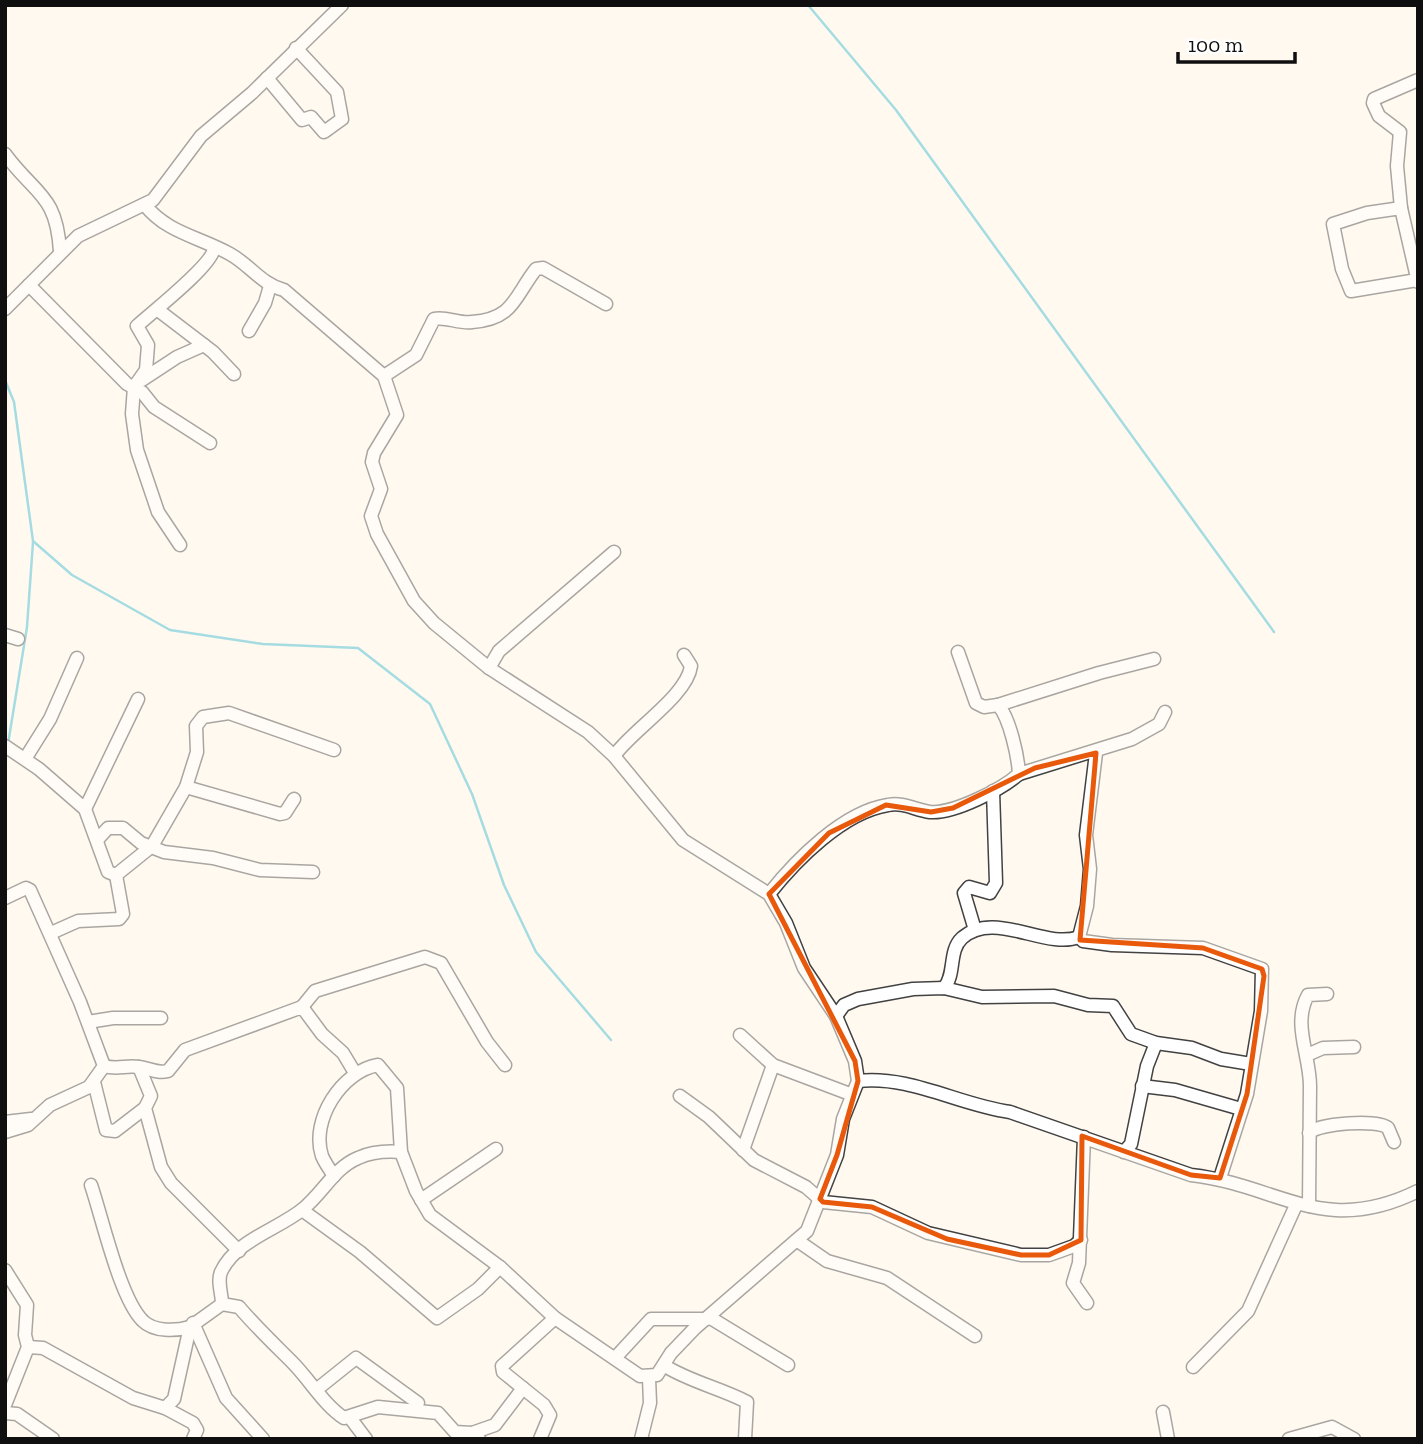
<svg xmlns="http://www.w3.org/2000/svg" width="1423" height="1444" viewBox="0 0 1423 1444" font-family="'Zilla Slab',serif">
	<rect width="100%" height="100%" fill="#fff9f0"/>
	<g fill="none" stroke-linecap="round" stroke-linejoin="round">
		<g stroke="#39b8d0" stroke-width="2.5">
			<polyline points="808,5 896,110 1274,632"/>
			<polyline points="5,380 14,402 33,541 72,575 170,630 263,644 358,648 430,704 472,794 504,885 536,952 611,1040"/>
			<polyline points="8,744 27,627 33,542"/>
		</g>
		<defs>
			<g id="minor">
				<polyline points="267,78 302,120 311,117 324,132 342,119 337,92 296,48"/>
				<path d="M5 154C35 195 57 194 60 252"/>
				<path d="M145 205C167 233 200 237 230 254 250 265 261 284 284 290L384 376 397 415 374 453 372 462 381 489 371 516 377 534 414 601 434 623 489 668 588 732 614 756 683 840 769 894 786 923 804 968 836 1016 855 1061 858 1081 843 1119 837 1155 807 1231 695 1328 671 1353 657 1375 640 1376 555 1318 500 1267 430 1215 416 1191 401 1152 397 1088 378 1065C342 1071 310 1120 322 1156 325 1163 330 1170 334 1176"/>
				<polyline points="1401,208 1397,166 1400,132 1379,116 1373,103 1374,99 1418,80"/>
				<polyline points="1417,280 1351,291 1342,269 1333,224 1367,213 1401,208 1418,282"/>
				<polyline points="29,285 127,384 142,392 154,407 210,443"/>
				<polyline points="5,309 78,236 153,200 201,136 252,93 342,5"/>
				<polyline points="158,310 213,352 234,374"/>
				<polyline points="249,331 265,303 270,286"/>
				<path d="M384 376 416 355 434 319C446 316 459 324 472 322 514 319 514 297 536 269L543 268 606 304"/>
				<polyline points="142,380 177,357 204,345"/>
				<path d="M180 545 158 512 137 450 132 414 134 387 146 370 148 345 137 326C152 312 213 265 214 248"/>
				<polyline points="5,635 18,639"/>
				<polyline points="489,668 499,651 614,552"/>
				<polyline points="998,705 1099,673 1154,659"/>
				<polyline points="5,746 39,769 85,809 108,872 116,875"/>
				<path d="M614 756C632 730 687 696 691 666L684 655"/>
				<polyline points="25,759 50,719 77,658"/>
				<polyline points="1019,774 1132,739 1159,724 1165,712"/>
				<polyline points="186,787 280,814 285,813 294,799"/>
				<polyline points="85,809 138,699"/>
				<polyline points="97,840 108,828 123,828 141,843 164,852 213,858 260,870 313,872"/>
				<path d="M769 894C796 860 843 812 888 805 904 802 915 810 930 812 954 814 1002 789 1019 774 1018 757 1010 718 998 705L984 707 976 703 958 652"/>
				<polyline points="5,898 26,888 30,890 80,1002 104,1066 89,1087 50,1105 28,1125 5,1132"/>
				<polyline points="975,930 964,893 969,887 990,893 996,883 993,791"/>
				<polyline points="51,933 78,921 119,919 123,914 116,875 152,846 186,787 197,752 196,726 203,717 229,713 334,750"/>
				<polyline points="1079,937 1083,941 1112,945 1203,948 1262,969 1261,1011 1247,1094 1220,1178"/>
				<path d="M944 988C956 974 948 951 962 938 994 909 1045 950 1079 937L1087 906 1090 869 1086 835 1096 753"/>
				<polyline points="302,1007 315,991 425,957 441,963 487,1042 505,1065"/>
				<polyline points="836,1016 844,1005 858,999 913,989 944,988 982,997 1054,996 1088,1005 1113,1006 1131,1034 1156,1043 1192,1048 1221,1059 1251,1064"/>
				<polyline points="88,1022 113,1018 161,1018"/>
				<polyline points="740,1035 773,1065 850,1094"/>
				<polyline points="1307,1055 1323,1048 1354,1047"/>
				<path d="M104 1066C117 1070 126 1065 139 1067 150 1068 156 1074 168 1071L185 1050 302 1007 322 1034 343 1053 355 1073"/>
				<polyline points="139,1067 151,1096 145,1108 161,1167 171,1183 239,1251"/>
				<path d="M858 1081C910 1075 959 1105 1010 1112L1191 1175C1279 1185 1323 1238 1418 1191"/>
				<polyline points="94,1082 106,1130 115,1131 145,1108"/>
				<polyline points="1142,1086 1175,1090 1241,1109"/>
				<polyline points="680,1096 709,1117 754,1160 806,1187 823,1202 872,1207 928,1233 1021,1255 1049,1255 1074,1246 1081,1240"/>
				<polyline points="5,1122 31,1119"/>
				<path d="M1309 1133C1319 1123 1378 1119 1388 1128L1394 1142"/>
				<polyline points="1084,1137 1079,1263 1073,1283 1087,1303"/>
				<polyline points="743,1150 773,1065"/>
				<polyline points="1124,1152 1131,1144 1147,1066 1156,1043"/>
				<path d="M91 1185C102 1217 120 1299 143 1321 154 1332 176 1331 190 1327"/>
				<polyline points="421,1200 496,1149"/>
				<path d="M1309 1206C1309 1166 1310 1126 1310 1086 1310 1055 1292 1024 1308 995L1327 994"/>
				<polyline points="302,1210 360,1252 437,1318 478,1289 500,1267"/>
				<polyline points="798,1241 827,1261 887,1278 975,1336"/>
				<polyline points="5,1270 27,1305 25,1335 28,1347 5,1405"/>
				<path d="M222 1304 239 1307C256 1327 274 1344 292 1362 310 1380 323 1404 344 1418L378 1407 438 1413 455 1432 472 1433 479 1439"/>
				<polyline points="709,1317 788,1365"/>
				<polyline points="193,1323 226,1398 263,1439"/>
				<polyline points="28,1347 43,1348 133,1398 165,1408 193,1423 197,1430 193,1439"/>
				<polyline points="615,1358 651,1319 707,1319"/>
				<path d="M665 1366C691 1382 720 1388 747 1402L745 1439"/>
				<polyline points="1193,1367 1248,1311 1296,1205"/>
				<polyline points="316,1390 356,1358 418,1403"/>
				<path d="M165 1408 174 1399 190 1327 222 1304C222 1294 217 1281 221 1272 236 1240 277 1230 303 1209 323 1193 334 1168 358 1158 371 1152 388 1151 401 1152"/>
				<polyline points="1163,1412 1168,1439"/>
				<polyline points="5,1413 17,1414 53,1439"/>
				<polyline points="351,1419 366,1439"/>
				<polyline points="472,1433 495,1425 523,1388"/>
				<polyline points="540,1439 550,1415 544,1405 503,1372 502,1366 555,1318"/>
				<polyline points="641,1439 650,1403 649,1378"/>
				<polyline points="1289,1439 1332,1427 1354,1439"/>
			</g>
		</defs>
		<use href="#minor" stroke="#424242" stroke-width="15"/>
		<use href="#minor" stroke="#fff" stroke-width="12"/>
	</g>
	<path d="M0 0H1423V1444H0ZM1096 753 1080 940 1203 948 1262 969 1264 976 1247 1094 1220 1178 1191 1175 1082 1136 1081 1240 1049 1255H1021L947 1239 872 1207 823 1202 820 1199 837 1155 858 1081 855 1061 769 894 829 833 886 805 931 812 953 808 1035 768Z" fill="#fff9f0" fill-opacity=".55" fill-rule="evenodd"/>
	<path fill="none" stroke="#e8590c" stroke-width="5" stroke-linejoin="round" d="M1096 753 1080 940 1203 948 1262 969 1264 976 1247 1094 1220 1178 1191 1175 1082 1136 1081 1240 1049 1255H1021L947 1239 872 1207 823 1202 820 1199 837 1155 858 1081 855 1061 769 894 829 833 886 805 931 812 953 808 1035 768Z"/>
	<rect width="1423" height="1444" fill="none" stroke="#0f0f0f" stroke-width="14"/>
	<path d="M1178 52v10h117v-10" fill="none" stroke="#0f0f0f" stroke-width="3.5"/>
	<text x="1188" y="52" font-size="21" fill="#0f0f0f" stroke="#ffffff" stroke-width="5" paint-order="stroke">100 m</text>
</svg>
